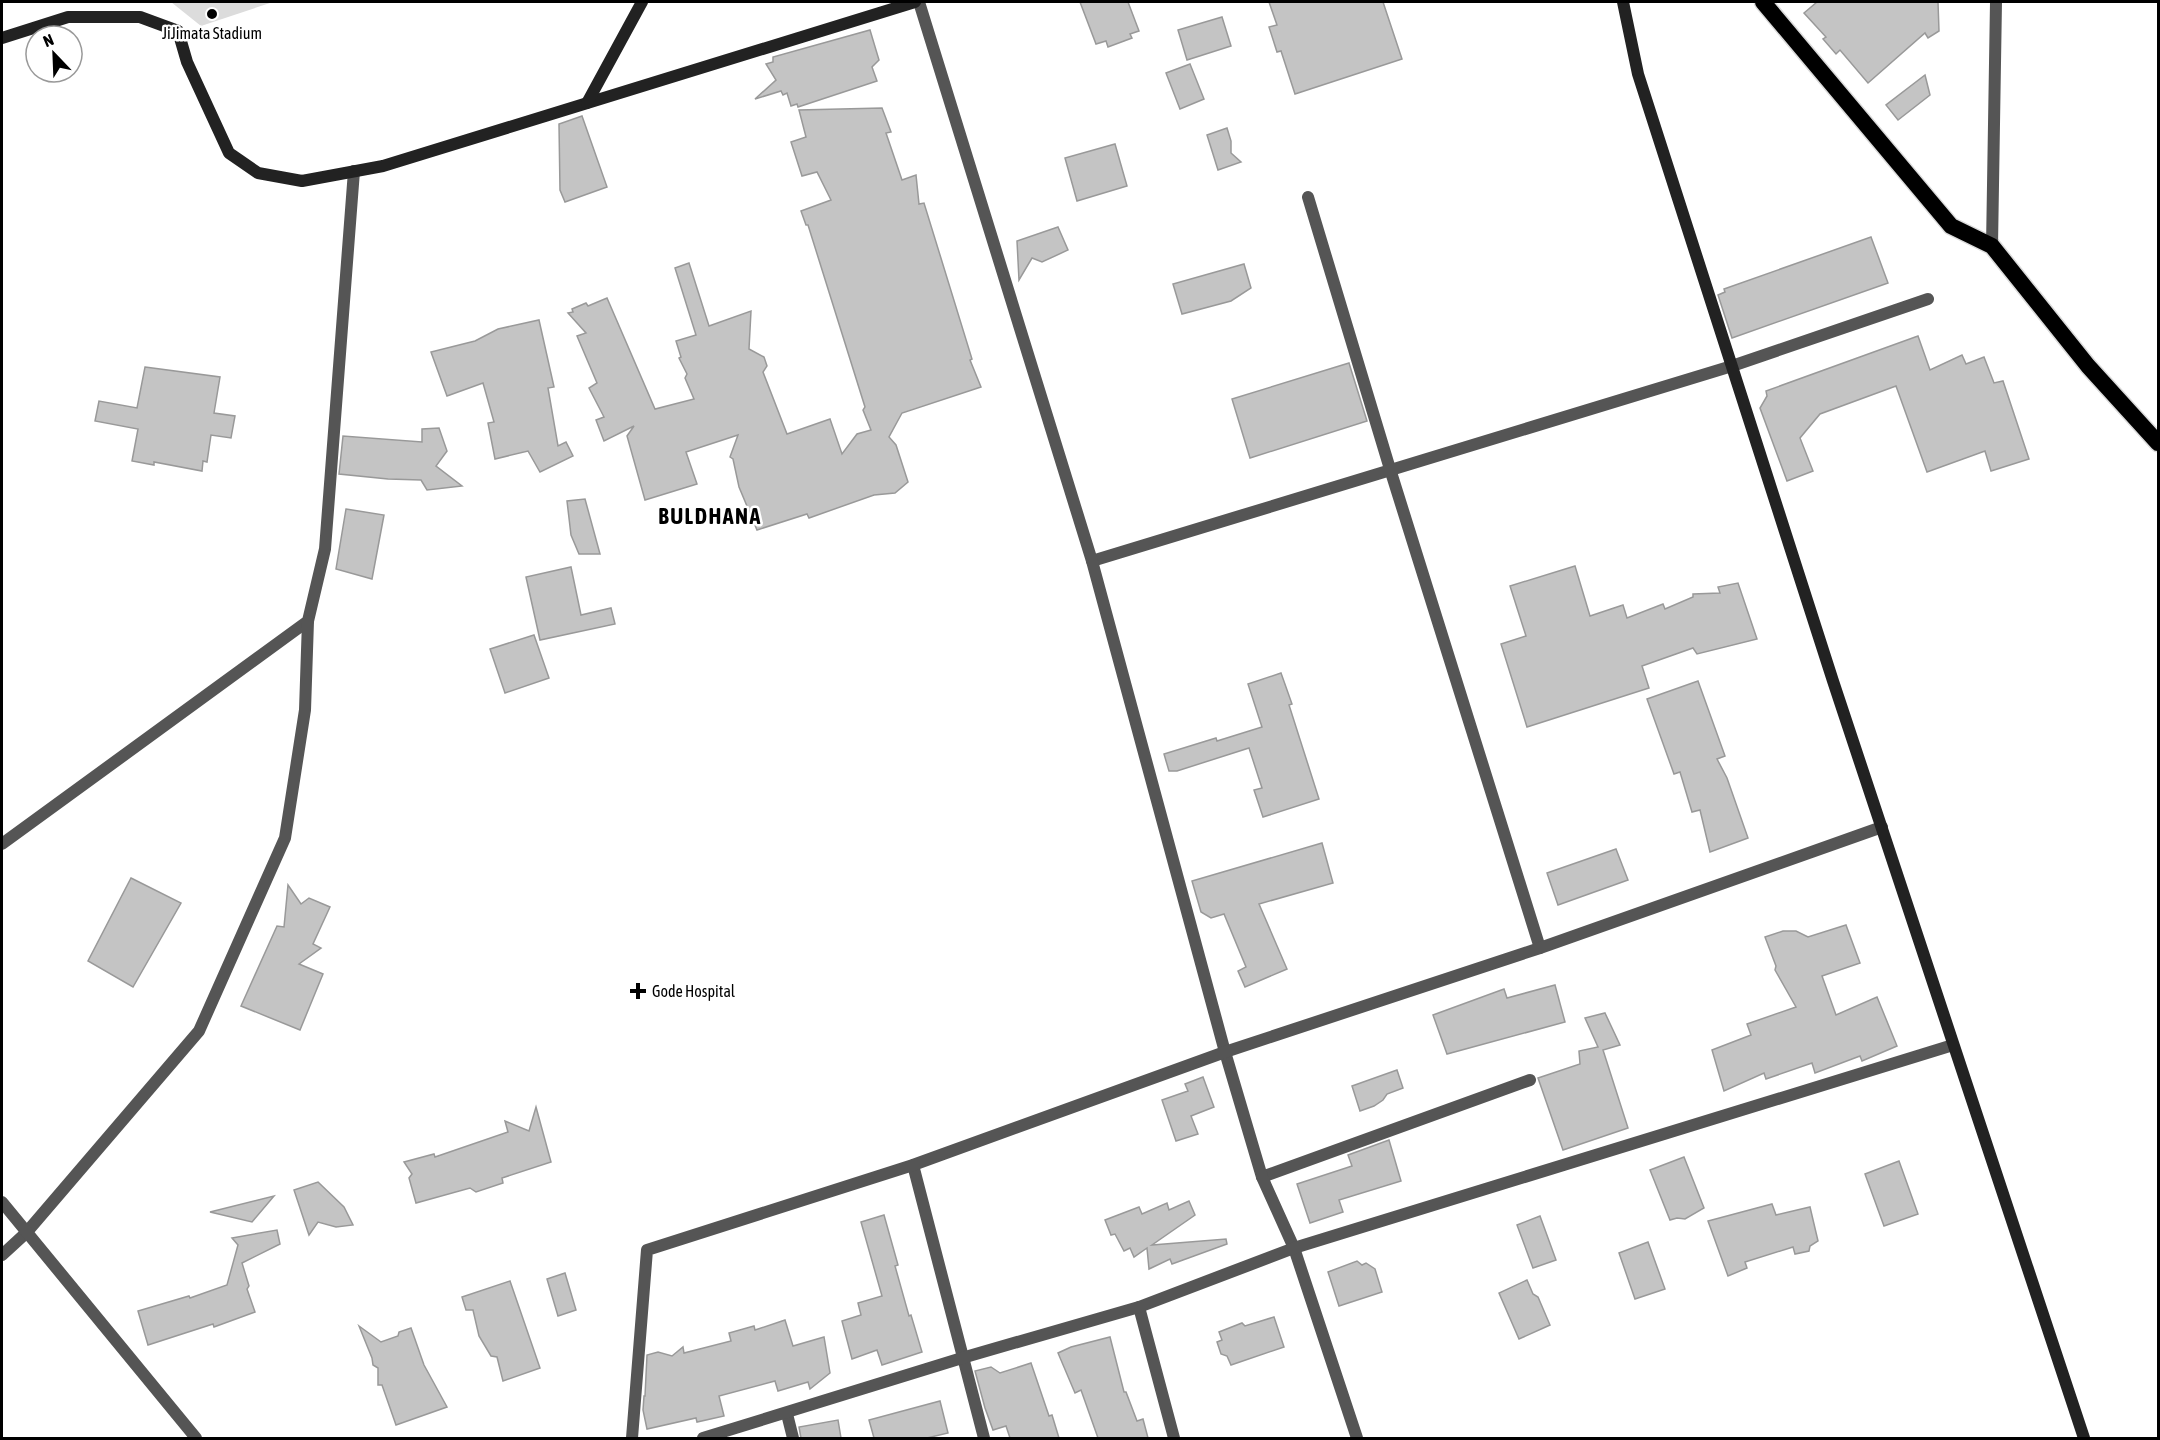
<svg xmlns="http://www.w3.org/2000/svg" width="2160" height="1440" viewBox="0 0 2160 1440" font-family="'Asap Condensed',sans-serif">
	<rect width="100%" height="100%" fill="#fff"/>
	<polygon fill="#dcdcdc" points="171,2 273,2 201,26"/>
	<g fill="#c4c4c4" stroke="#999" stroke-width="1.5">
		<polygon points="1080,2 1128,2 1139,31 1130,34 1132,38 1108,47 1106,41 1096,44"/>
		<polygon points="1269,2 1383,2 1402,59 1295,94 1281,51 1277,52 1269,27 1277,25"/>
		<polygon points="1817,2 1938,2 1939,31 1928,38 1925,33 1868,83 1840,50 1836,54 1823,39 1826,37 1804,13"/>
		<polygon points="1222,17 1231,46 1187,60 1178,30"/>
		<polygon points="870,30 879,60 872,67 877,81 798,107 797,104 791,106 787,93 783,95 781,91 755,99 776,80 766,64 773,62 773,57"/>
		<polygon points="1190,64 1204,99 1180,109 1166,73"/>
		<polygon points="1925,75 1930,95 1898,120 1886,105"/>
		<polygon points="882,108 891,132 886,133 902,180 916,175 919,204 924,203 972,359 970,360 981,387 902,413 889,437 896,445 908,482 895,493 874,495 809,518 807,514 757,530 739,487 733,459 730,457 738,435 686,452 697,484 645,500 627,436 634,426 604,441 596,420 604,417 589,388 597,383 577,336 586,333 568,313 573,312 572,309 586,303 588,306 607,298 655,409 694,399 685,378 687,374 679,358 681,357 676,341 696,335 675,268 689,263 709,326 751,311 749,349 764,357 767,366 763,372 787,434 830,419 842,454 857,434 871,430 863,410 865,407 808,225 806,225 801,211 831,200 817,172 802,176 791,142 806,137 799,110"/>
		<polygon points="582,116 607,187 565,202 560,190 559,124"/>
		<polygon points="1227,128 1231,141 1231,153 1241,162 1218,170 1207,135"/>
		<polygon points="1115,144 1127,186 1077,201 1065,158"/>
		<polygon points="1058,227 1068,250 1042,262 1032,258 1019,280 1017,241"/>
		<polygon points="1871,237 1888,283 1732,338 1718,295 1725,292 1724,289"/>
		<polygon points="1244,264 1251,288 1231,301 1182,314 1173,284"/>
		<polygon points="539,320 554,387 548,388 558,446 566,442 573,456 540,472 528,451 495,459 488,423 494,422 483,383 447,396 431,352 475,341 498,329"/>
		<polygon points="1918,336 1930,370 1962,355 1966,364 1984,357 1994,383 2003,381 2029,459 1991,471 1985,451 1927,472 1896,386 1820,414 1800,438 1813,471 1787,481 1760,408 1767,396 1766,391"/>
		<polygon points="1349,363 1367,421 1250,458 1232,399"/>
		<polygon points="145,367 220,377 214,413 235,416 231,438 211,435 207,462 203,461 202,471 154,462 154,465 132,461 138,429 95,421 99,401 137,408"/>
		<polygon points="439,428 447,451 436,466 462,486 427,490 421,480 388,479 339,474 343,436 422,442 422,429"/>
		<polygon points="585,499 600,554 579,554 571,535 567,501"/>
		<polygon points="346,509 384,515 372,579 336,569"/>
		<polygon points="1575,566 1590,616 1623,605 1627,618 1663,604 1665,609 1693,597 1693,594 1720,593 1718,587 1738,583 1757,639 1697,654 1693,648 1642,666 1649,688 1527,727 1501,644 1526,636 1510,586"/>
		<polygon points="571,567 581,615 611,608 615,624 540,640 526,577"/>
		<polygon points="534,635 549,678 505,693 490,649"/>
		<polygon points="1281,673 1292,704 1289,705 1319,799 1263,817 1254,790 1262,788 1249,748 1177,771 1169,771 1164,754 1216,738 1217,741 1262,727 1248,684"/>
		<polygon points="1698,681 1725,756 1717,759 1727,778 1748,838 1710,852 1700,810 1692,812 1680,772 1674,774 1647,699"/>
		<polygon points="1322,843 1333,883 1259,904 1287,969 1245,987 1238,971 1246,967 1224,914 1211,918 1201,912 1192,881"/>
		<polygon points="1616,849 1628,880 1558,905 1547,873"/>
		<polygon points="131,878 181,903 133,987 88,961"/>
		<polygon points="288,885 301,904 309,898 330,907 313,944 321,948 299,964 323,974 300,1030 241,1006 277,926 284,927"/>
		<polygon points="1846,925 1860,963 1822,976 1836,1015 1877,997 1897,1046 1862,1061 1860,1056 1815,1073 1812,1063 1766,1079 1764,1073 1724,1091 1712,1050 1751,1035 1747,1024 1796,1007 1775,970 1776,966 1765,937 1783,931 1796,931 1808,937"/>
		<polygon points="1555,985 1565,1022 1447,1054 1433,1015 1504,989 1507,998"/>
		<polygon points="1605,1013 1620,1045 1603,1050 1628,1128 1563,1150 1538,1078 1580,1064 1579,1051 1598,1047 1585,1018"/>
		<polygon points="1397,1070 1403,1088 1387,1094 1383,1100 1374,1106 1360,1111 1352,1086"/>
		<polygon points="1203,1077 1214,1107 1191,1116 1198,1134 1176,1141 1162,1100 1188,1091 1185,1084"/>
		<polygon points="536,1107 551,1162 502,1178 503,1183 476,1192 470,1188 416,1203 409,1178 412,1174 404,1162 434,1154 435,1157 508,1132 505,1121 529,1131"/>
		<polygon points="1389,1140 1401,1181 1339,1200 1343,1212 1310,1223 1297,1184 1352,1166 1348,1155"/>
		<polygon points="1684,1157 1704,1208 1685,1219 1677,1218 1670,1220 1650,1170"/>
		<polygon points="1899,1161 1918,1214 1884,1226 1865,1174"/>
		<polygon points="318,1182 344,1207 353,1225 336,1227 318,1222 309,1235 294,1190"/>
		<polygon points="274,1196 252,1222 210,1212"/>
		<polygon points="1189,1201 1195,1215 1152,1245 1226,1239 1227,1244 1172,1264 1170,1259 1149,1269 1147,1248 1134,1257 1130,1248 1124,1251 1115,1234 1111,1235 1105,1220 1139,1207 1142,1214 1167,1203 1169,1210"/>
		<polygon points="1772,1204 1776,1215 1810,1207 1818,1241 1810,1246 1809,1251 1795,1254 1793,1247 1745,1262 1747,1268 1728,1276 1708,1221"/>
		<polygon points="884,1215 898,1265 895,1266 909,1316 911,1315 922,1352 882,1365 877,1350 852,1359 842,1321 861,1315 858,1303 882,1296 861,1222"/>
		<polygon points="1540,1216 1556,1260 1533,1268 1517,1225"/>
		<polygon points="277,1230 280,1244 242,1263 249,1286 247,1289 255,1312 214,1327 213,1324 148,1345 138,1311 189,1296 190,1298 227,1285 238,1245 232,1238"/>
		<polygon points="1648,1242 1665,1289 1635,1299 1619,1253"/>
		<polygon points="1357,1261 1362,1265 1366,1263 1375,1269 1382,1292 1339,1306 1328,1272"/>
		<polygon points="565,1273 576,1310 558,1316 547,1279"/>
		<polygon points="1527,1280 1533,1294 1538,1297 1550,1325 1519,1339 1499,1293"/>
		<polygon points="510,1281 540,1368 503,1381 497,1357 491,1356 479,1336 473,1310 466,1310 462,1297"/>
		<polygon points="1274,1317 1284,1347 1231,1365 1227,1356 1221,1354 1217,1342 1222,1340 1219,1332 1242,1323 1245,1326"/>
		<polygon points="785,1320 793,1346 824,1337 830,1373 810,1389 808,1382 778,1391 775,1381 719,1396 724,1416 697,1422 696,1418 647,1429 643,1410 644,1396 645,1396 647,1355 658,1352 672,1356 683,1347 684,1353 731,1341 729,1333 754,1326 755,1330"/>
		<polygon points="359,1326 381,1342 398,1336 399,1332 411,1328 424,1365 447,1407 396,1425 382,1385 378,1385 378,1368 373,1365 372,1358"/>
		<polygon points="1110,1337 1124,1392 1126,1392 1137,1421 1143,1419 1148,1438 1098,1438 1081,1390 1075,1393 1058,1353 1071,1347"/>
		<polygon points="1031,1363 1049,1416 1052,1415 1059,1438 1010,1438 1006,1426 993,1430 985,1408 975,1371 991,1367 1000,1373"/>
		<polygon points="940,1401 948,1433 927,1438 874,1438 869,1420"/>
		<polygon points="838,1420 841,1438 801,1438 799,1427"/>
	</g>
	<g fill="none" stroke-linecap="round" stroke-linejoin="round">
		<defs>
			<polyline id="trunk" points="1763,2 1951,226 1992,246 2088,366 2158,443"/>
		</defs>
		<use href="#trunk" stroke="#dbdbdb" stroke-width="19"/>
		<g stroke="#555" stroke-width="12">
			<polyline points="1308,197 1390,469 1540,948"/>
			<polyline points="1092,561 1732,366 1928,299"/>
			<polyline points="2,844 308,621 325,549 354,171"/>
			<polyline points="913,1165 984,1438"/>
			<polyline points="1262,1177 1530,1080"/>
			<polyline points="1294,1248 1357,1438"/>
			<polyline points="2,1255 26,1233 199,1031 285,838 305,710 308,621"/>
			<polyline points="1139,1307 1174,1438"/>
			<polyline points="787,1414 793,1438"/>
		</g>
		<g stroke="#555" stroke-width="12">
			<polyline points="919,2 1092,561 1225,1052 1262,1177 1294,1248"/>
			<polyline points="1992,246 1996,2"/>
			<polyline points="2,1202 196,1438"/>
			<polyline points="632,1438 647,1250 913,1165 1225,1052 1540,948 1882,827"/>
			<polyline points="703,1438 962,1358 1139,1307 1294,1248 1953,1045"/>
		</g>
		<g stroke="#222" stroke-width="12">
			<polyline points="1623,2 1638,74 1833,681 2084,1438"/>
			<polyline points="2,38 68,17 140,17 178,31 187,62 229,153 258,173 302,181 383,166 915,2"/>
			<polyline points="587,103 642,2"/>
		</g>
		<use href="#trunk" stroke="#000" stroke-width="16"/>
	</g>
	<g fill="#000" stroke="#fff" stroke-width="2">
		<circle cx="212" cy="14" r="6"/>
		<path d="M635 982h6v6h6v6h-6v6h-6v-6h-6v-6h6z"/>
	</g>
	<g text-anchor="middle" dominant-baseline="central" stroke-width="5" stroke-linejoin="round" paint-order="stroke">
		<g font-size="16" fill="#000" stroke="#fff">
			<text x="212" y="33">JiJimata Stadium</text>
			<text x="652" y="991" text-anchor="start">Gode Hospital</text>
		</g>
		<g font-size="22" font-weight="bold" letter-spacing="1.5" fill="#000" stroke="#fff">
			<text x="710" y="516">BULDHANA</text>
		</g>
	</g>
	<rect width="2160" height="1440" fill="none" stroke="#000000" stroke-width="6"/>
	<g transform="translate(54 54) rotate(337)"><circle r="28" fill="#ffffff" stroke="#999999" stroke-width="1.5"/>
	<path d="M0-4.5L10 22L0 15L-10 22Z" fill="#000000"/>
	<text y="-9" font-size="16" font-weight="bold" text-anchor="middle" fill="#000000">N</text>
	</g>
</svg>
